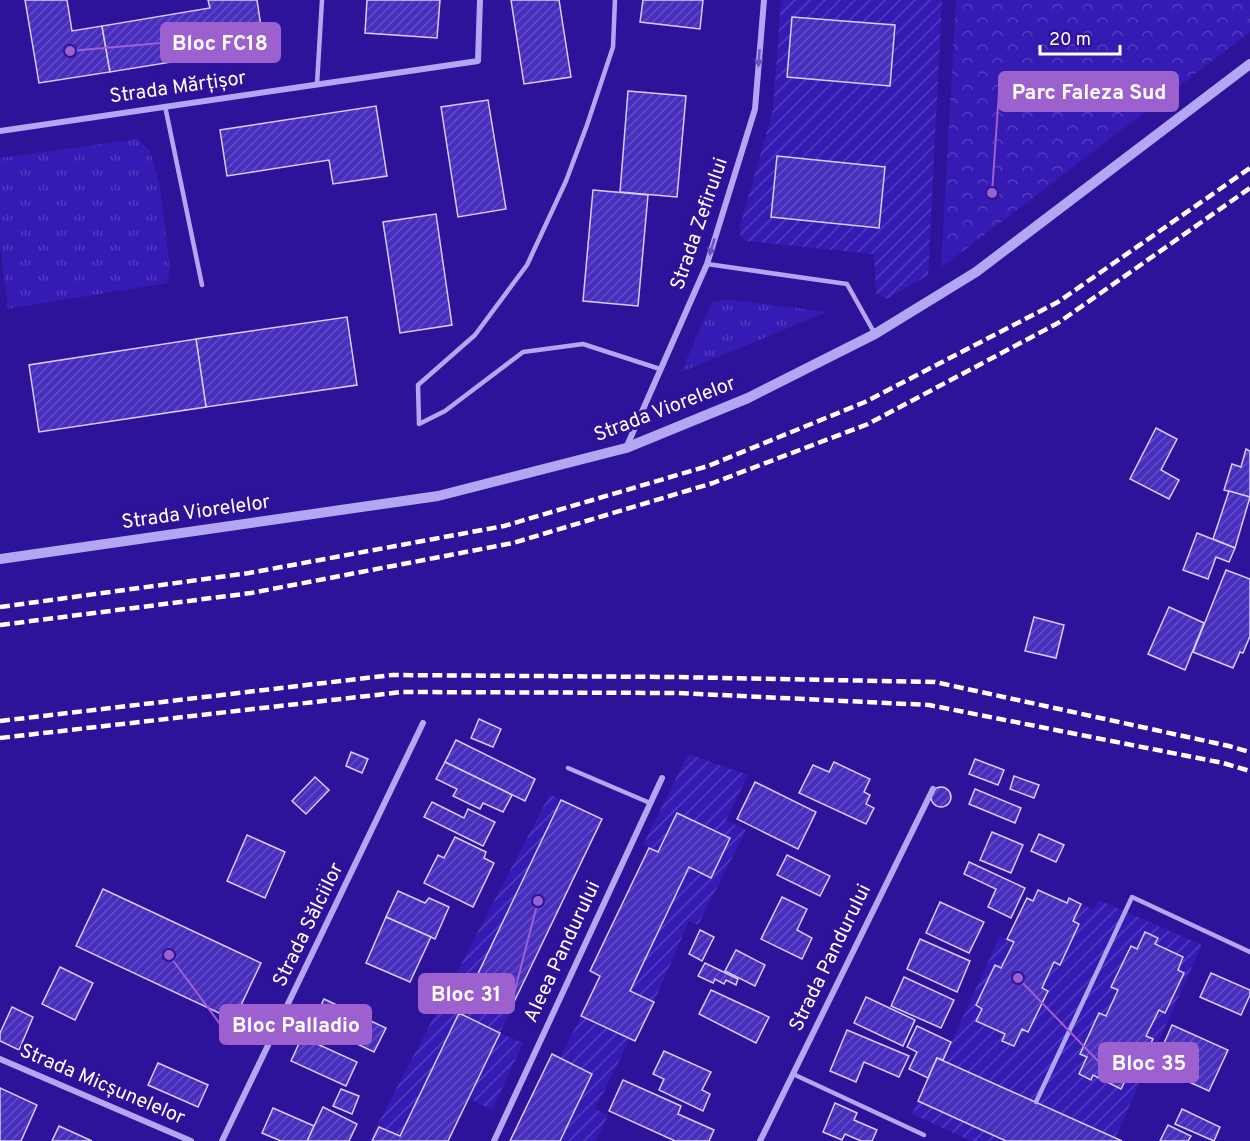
<svg xmlns="http://www.w3.org/2000/svg" width="1250" height="1141" viewBox="0 0 1250 1141" font-family="Overpass,sans-serif">
	<defs>
		<pattern id="grass-tufts" width="24" height="20" patternUnits="userSpaceOnUse" patternTransform="scale(1.5)"><rect width="24" height="20" fill="#351bb3"/><path d="M3 7l-1-3M5 7V3M7 7l1-3M15 17l-1-3M17 17v-4M19 17l1-3" fill="none" stroke="#533dbe"/></pattern>
		<pattern id="park-crowns" width="20" height="18" patternUnits="userSpaceOnUse" patternTransform="scale(1.5)"><rect width="20" height="18" fill="#351bb3"/><path d="M2 6a3 3 0 1 1 6 0M12 15a3 3 0 1 1 6 0" fill="none" stroke="#533dbe"/></pattern>
		<pattern id="garden-furrows" width="10" height="10" patternUnits="userSpaceOnUse" patternTransform="scale(1.5)"><rect width="10" height="10" fill="#351bb3"/><path d="M-1 1l2-2M0 10L10 0M9 11l2-2" fill="none" stroke="#533dbe"/></pattern>
		<pattern id="building-hatch" width="6" height="6" patternUnits="userSpaceOnUse" patternTransform="scale(1.5)"><rect width="6" height="6" fill="#482ebc"/><path d="M-1 1l2-2M0 6l6-6M5 7l2-2" fill="none" stroke="#634dc6"/></pattern>
	</defs>
	<rect width="100%" height="100%" fill="#2c1399"/>
	<g fill="url(#grass-tufts)">
		<polygon points="137,139 150,151 160,186 170,268 167,283 8,309 0,245 0,158"/>
		<polygon points="726,299 827,312 681,372 712,302"/>
	</g>
	<polygon fill="url(#park-crowns)" points="956,0 1250,0 1250,32 941,268"/>
	<g fill="url(#garden-furrows)" fill-rule="evenodd">
		<path d="M781 0H942L928 275 887 299 876 293 874 254 746 241 740 235V226L773 110ZM792 17 894 25 890 86 787 77ZM885 167 879 228 771 217Z"/>
		<polygon points="688,754 748,775 726,820 746,830 698,925 689,921 654,1002 630,991 689,867 711,878 730,839 677,813 658,852 643,845"/>
		<polygon points="550,794 561,800 474,982 514,1002 500,1033 523,1043 492,1110 468,1098 500,1033 459,1013 400,1136 379,1127 372,1141 369,1141"/>
		<path d="M1099 900 1202 945 1115 1138 943 1060 1000 936 1014 942 1001 968 995 965 976 1005 982 1009 976 1020 1005 1034 1002 1041 1014 1046 1022 1029 1029 1031 1048 991 1042 988 1054 962 1060 964 1079 925 1073 921 1081 904 1093 910ZM1145 932 1158 937 1155 944 1183 957 1178 970 1184 973 1165 1013 1159 1010 1146 1036 1152 1039 1133 1080 1127 1077 1093 1075 1090 1079 1079 1074 1087 1057 1080 1053 1099 1013 1106 1016 1118 990 1112 987 1137 949Z"/>
		<polygon points="581,1016 630,1039 595,1109 608,1115 596,1141 560,1141 592,1074 560,1058"/>
		<polygon points="918,1101 1006,1141 971,1141 912,1114"/>
	</g>
	<g fill="url(#building-hatch)" stroke="#d6cefd" stroke-width="1.5">
		<polygon points="25,0 67,0 72,31 102,26 110,72 39,83"/>
		<polygon points="208,0 257,0 264,47 110,72 102,26 210,8"/>
		<polygon points="367,0 440,0 437,38 365,33"/>
		<polygon points="511,0 559,0 571,77 524,84"/>
		<polygon points="643,0 703,0 700,29 640,22"/>
		<polygon points="792,17 895,25 890,86 787,77"/>
		<polygon points="628,91 686,96 677,197 620,192"/>
		<polygon points="488,100 506,209 458,217 441,107"/>
		<polygon points="376,106 387,176 333,184 329,160 227,176 220,130"/>
		<polygon points="777,156 885,167 879,228 771,217"/>
		<polygon points="593,190 648,195 638,306 583,301"/>
		<polygon points="436,214 452,325 400,333 383,222"/>
		<polygon points="347,317 357,385 206,407 196,339"/>
		<polygon points="196,339 206,407 39,432 29,365"/>
		<polygon points="1156,428 1177,439 1161,470 1179,480 1169,499 1130,479"/>
		<polygon points="1246,449 1250,451 1250,497 1224,490 1232,464 1241,467"/>
		<polygon points="1229,491 1250,497 1235,548 1213,539"/>
		<polygon points="1197,533 1235,548 1229,562 1216,557 1208,579 1183,570"/>
		<polygon points="1226,570 1250,579 1250,636 1243,653 1240,652 1233,668 1193,652"/>
		<polygon points="1169,607 1204,623 1185,670 1148,654"/>
		<polygon points="1034,617 1064,625 1056,658 1025,651"/>
		<polygon points="479,719 501,729 493,747 471,738"/>
		<polygon points="456,740 535,779 525,801 445,762"/>
		<polygon points="351,752 368,759 362,773 346,766"/>
		<polygon points="975,759 1004,770 998,785 969,774"/>
		<polygon points="445,762 512,795 503,812 483,803 480,809 453,796 457,789 436,779"/>
		<polygon points="834,762 870,779 864,792 870,795 866,804 874,808 866,824 799,793 813,765 829,772"/>
		<polygon points="1014,776 1039,785 1034,798 1010,789"/>
		<polygon points="315,777 329,790 306,814 292,801"/>
		<polygon points="755,782 816,812 798,849 737,819"/>
		<circle cx="941" cy="797" r="10"/>
		<polygon points="975,789 1021,808 1015,823 969,804"/>
		<polygon points="561,800 602,819 514,1002 474,982"/>
		<polygon points="432,802 464,818 468,809 495,822 483,846 424,817"/>
		<polygon points="677,813 730,838 711,878 689,867 630,991 654,1002 635,1041 581,1016 600,976 590,971 649,848 658,852"/>
		<polygon points="992,832 1023,845 1011,873 980,860"/>
		<polygon points="1039,834 1064,845 1056,862 1031,851"/>
		<polygon points="247,835 285,852 265,898 227,881"/>
		<polygon points="455,837 486,852 484,858 494,863 473,907 424,883 438,855 444,858"/>
		<polygon points="787,855 830,876 820,896 777,875"/>
		<polygon points="969,862 1025,888 1011,918 988,907 996,889 964,874"/>
		<polygon points="103,889 261,963 234,1020 76,946"/>
		<polygon points="1038,890 1067,903 1069,898 1081,904 1073,921 1079,924 1060,965 1054,962 1042,988 1048,991 1028,1032 1022,1029 1014,1046 1002,1041 1005,1034 976,1021 982,1009 976,1005 995,965 1001,968 1014,942 1007,939 1027,898 1033,901"/>
		<polygon points="398,891 425,903 429,898 449,907 435,939 386,917"/>
		<polygon points="782,897 807,909 797,930 812,938 802,959 761,939"/>
		<polygon points="940,902 984,922 969,953 926,933"/>
		<polygon points="386,917 431,937 410,982 366,963"/>
		<polygon points="700,930 714,937 702,961 689,954"/>
		<polygon points="1145,932 1158,938 1155,944 1183,957 1178,970 1184,973 1165,1013 1159,1010 1146,1036 1153,1039 1133,1080 1127,1077 1121,1089 1093,1075 1091,1080 1079,1074 1087,1057 1080,1054 1099,1013 1106,1016 1118,990 1111,987 1131,946 1137,949"/>
		<polygon points="920,939 970,961 957,992 907,969"/>
		<polygon points="736,950 765,965 755,986 725,971"/>
		<polygon points="705,963 738,979 736,985 726,980 724,984 715,979 713,983 698,976"/>
		<polygon points="60,967 93,983 75,1020 42,1004"/>
		<polygon points="1211,973 1250,990 1250,995 1241,1015 1200,997"/>
		<polygon points="904,977 954,1000 941,1028 891,1006"/>
		<polygon points="711,990 769,1017 756,1043 699,1014"/>
		<polygon points="866,997 915,1020 903,1046 854,1023"/>
		<polygon points="324,999 386,1028 374,1052 313,1023"/>
		<polygon points="12,1007 33,1017 19,1050 0,1041 0,1033"/>
		<polygon points="459,1013 500,1033 448,1141 372,1141 379,1127 400,1136"/>
		<polygon points="1172,1025 1228,1050 1209,1091 1154,1066"/>
		<polygon points="917,1026 951,1042 943,1060 937,1058 928,1078 909,1069 917,1052 907,1047"/>
		<polygon points="847,1030 909,1056 899,1077 864,1062 856,1082 830,1071"/>
		<polygon points="302,1037 357,1062 346,1086 291,1061"/>
		<polygon points="664,1051 711,1072 702,1090 710,1094 703,1111 659,1090 664,1079 653,1074"/>
		<polygon points="552,1054 592,1074 560,1141 510,1141"/>
		<polygon points="937,1058 1122,1141 1006,1141 918,1101"/>
		<polygon points="158,1063 208,1085 198,1107 148,1085"/>
		<polygon points="623,1080 681,1106 678,1114 714,1130 709,1141 675,1141 609,1111"/>
		<polygon points="0,1088 37,1105 21,1141 0,1141"/>
		<polygon points="341,1089 359,1096 352,1114 333,1106"/>
		<polygon points="835,1103 857,1113 854,1120 877,1130 872,1141 861,1141 845,1134 842,1140 823,1132"/>
		<polygon points="323,1107 357,1124 349,1141 307,1141"/>
		<polygon points="273,1108 314,1126 307,1141 281,1141 262,1133"/>
		<polygon points="1182,1109 1220,1127 1214,1141 1175,1124"/>
		<polygon points="1168,1125 1191,1136 1188,1141 1160,1141"/>
		<polygon points="59,1126 92,1141 52,1141"/>
	</g>
	<g fill="none" stroke-linecap="round" stroke-linejoin="round">
		<g stroke="#b3a6f3" stroke-width="4.5">
			<polyline points="615,0 613,47 587,125 566,181 527,265 475,335 418,385 419,424 445,411 523,352 583,344 660,369"/>
			<polyline points="317,84 322,0"/>
			<polyline points="165,106 202,285"/>
			<polyline points="707,264 847,284 875,334"/>
			<polyline points="568,768 650,803"/>
			<polyline points="793,1074 924,1135"/>
			<polyline points="1036,1102 1132,897 1250,952"/>
		</g>
		<g stroke="#b3a6f3" stroke-width="6">
			<polyline points="0,131 478,61 480,0"/>
			<polyline points="626,448 707,264 755,109 764,0"/>
			<polyline points="0,1059 191,1141"/>
			<polyline points="222,1141 423,723"/>
			<polyline points="494,1141 662,778"/>
			<polyline points="760,1141 933,789"/>
		</g>
		<polyline stroke="#b3a6f3" stroke-width="10" points="0,559 438,496 626,448 748,398 875,334 976,272 1250,64"/>
		<g stroke="#fff" stroke-width="4.5" stroke-dasharray="10 4.5" stroke-linecap="butt">
			<polyline points="0,607 249,573 504,526 708,466 865,402 1058,302 1250,168"/>
			<polyline points="0,625 251,593 513,543 713,483 868,424 1058,323 1250,188"/>
			<polyline points="0,721 392,675 673,677 935,682 1229,746 1250,752"/>
			<polyline points="0,738 402,692 678,693 929,705 1223,763 1250,771"/>
		</g>
	</g>
	<defs><path id="oneway-solid" d="M-6-.8H1V-3.2L6.5 0L1 3.2V.8H-6Z" transform="scale(1.5)"/></defs>
	<g fill="#6955c2">
		<use href="#oneway-solid" transform="translate(759 58) rotate(94)"/>
		<use href="#oneway-solid" transform="translate(712 247) rotate(107)"/>
	</g>
	<g text-anchor="middle" dominant-baseline="central" stroke-width="6" stroke-linejoin="round" paint-order="stroke">
		<g font-size="20" fill="#fff" stroke="#2c1399">
			<text transform="translate(178 88) rotate(-8)">Strada Mărțișor</text>
			<text transform="translate(700 224) rotate(-71)">Strada Zefirului</text>
			<text transform="translate(665 410) rotate(-21)">Strada Viorelelor</text>
			<text transform="translate(196 513) rotate(-8)">Strada Viorelelor</text>
			<text transform="translate(309 925) rotate(-64)">Strada Sălciilor</text>
			<text transform="translate(563 952) rotate(-65)">Aleea Pandurului</text>
			<text transform="translate(831 958) rotate(-64)">Strada Pandurului</text>
			<text transform="translate(102 1085) rotate(23)">Strada Micșunelelor</text>
		</g>
	</g>
	<path fill="none" stroke="#9c61cf" stroke-width="2" d="M70 51L161 43M992 193L999 92M538 901L514 994M169 955L220 1024M1018 978L1099 1062"/>
	<g fill="#9c61cf" stroke="#2c1399" stroke-width="2">
		<circle cx="70" cy="51" r="6"/>
		<circle cx="992" cy="193" r="6"/>
		<circle cx="538" cy="901" r="6"/>
		<circle cx="169" cy="955" r="6"/>
		<circle cx="1018" cy="978" r="6"/>
	</g>
	<g fill="#9c61cf" stroke="#9c61cf" stroke-width="2">
		<rect x="161" y="23" width="119" height="39" rx="6"/>
		<rect x="999" y="72" width="179" height="39" rx="6"/>
		<rect x="419" y="974" width="95" height="39" rx="6"/>
		<rect x="220" y="1005" width="151" height="39" rx="6"/>
		<rect x="1099" y="1043" width="99" height="39" rx="6"/>
	</g>
	<g font-size="21" text-anchor="middle" font-weight="bold" fill="#fff">
		<text x="220" y="50">Bloc FC18</text>
		<text x="1089" y="99">Parc Faleza Sud</text>
		<text x="466" y="1001">Bloc 31</text>
		<text x="296" y="1032">Bloc Palladio</text>
		<text x="1149" y="1070">Bloc 35</text>
	</g>
	<path d="M1040 45v9h80v-9" fill="none" stroke="#ffffff" stroke-width="3"/>
	<text x="1049" y="45" font-size="18" fill="#ffffff" stroke="#2c1399" stroke-width="4.5" paint-order="stroke">20 m</text>
</svg>
